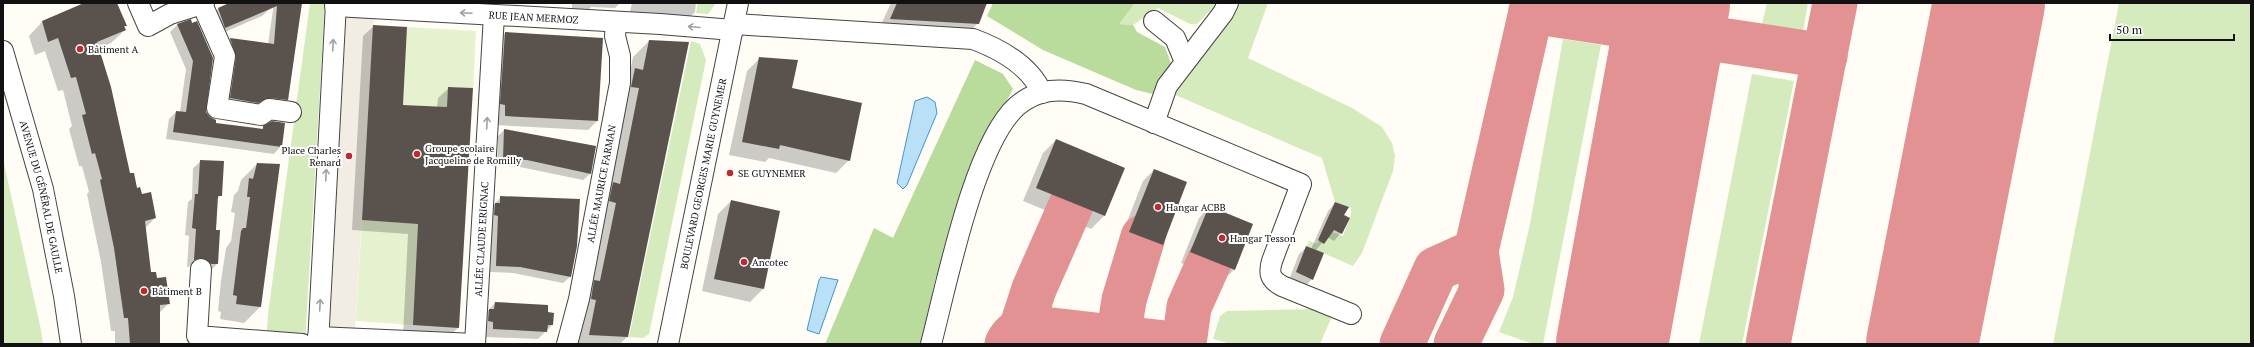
<svg xmlns="http://www.w3.org/2000/svg" width="2254" height="347" viewBox="0 0 2254 347" font-family="'PT Serif',serif">
	<rect width="100%" height="100%" fill="#fffdf5"/>
	<g fill="#d5ebbd">
		<polygon points="310,3 325,3 305,344 266,344 268,314"/>
		<polygon points="698,3 716,3 708,14 696,13"/>
		<polygon points="1135,3 1218,3 1197,24 1190,24 1158,8 1133,25 1118,24"/>
		<polygon points="1233,3 1268,3 1248,58 1352,108 1382,127 1392,143 1395,156 1393,171 1362,253 1353,266 1307,246 1309,241 1317,244 1324,229 1343,236 1351,215 1351,208 1335,202 1322,158 1173,94"/>
		<polygon points="1767,3 1808,3 1803,32 1762,24"/>
		<polygon points="2119,3 2251,3 2251,344 2053,344"/>
		<polygon points="1563,39 1601,45 1543,344 1533,344 1499,332 1513,297 1530,224"/>
		<polygon points="691,41 700,44 706,60 649,334 643,338 629,337"/>
		<polygon points="1752,74 1794,81 1742,344 1699,344"/>
		<polygon points="3,159 41,330 43,344 3,344"/>
		<polygon points="1314,309 1333,314 1320,344 1231,344 1213,339 1220,316 1227,311"/>
	</g>
	<g fill="#b9dc9c">
		<polygon points="993,3 1135,3 1119,24 1133,25 1137,32 1165,47 1172,66 1153,94 1136,90 1043,50 987,16"/>
		<polygon points="975,60 1003,74 1013,89 995,123 935,280 932,295 931,317 923,344 825,344 874,228 893,238"/>
	</g>
	<g fill="#e6f2cf">
		<polygon points="407,27 476,31 473,88 448,87 447,107 403,105"/>
		<polygon points="362,220 418,224 413,325 356,321"/>
	</g>
	<polygon fill="#f1ede2" points="340,14 374,16 355,332 330,330 335,231 328,230 340,128 345,43 339,42"/>
	<g fill="#b9e0f7" stroke="#3f96cf">
		<polygon points="927,97 935,102 937,113 907,185 903,189 897,183 915,101"/>
		<polygon points="821,277 838,280 819,334 807,330 819,280"/>
	</g>
	<g fill="#0003">
		<polygon points="87,3 116,3 125,25 125,30 111,43 98,49 129,174 136,189 155,218 145,228 150,274 169,303 159,313 158,344 115,344 115,331 111,331 101,262 87,194 89,192 82,166 79,166 69,129 72,126 63,90 58,91 45,51 35,55 29,36 42,22"/>
		<polygon points="231,3 268,3 270,9 262,16 218,35 211,16 218,9"/>
		<polygon points="274,3 301,3 288,100 280,107 223,105 223,46 230,39 268,44"/>
		<polygon points="572,3 620,3 615,8 591,7 584,14 572,13"/>
		<polygon points="632,3 696,3 695,12 679,28 627,25"/>
		<polygon points="891,3 986,3 978,23 965,36 878,31"/>
		<polygon points="190,21 205,113 215,124 261,130 264,127 281,146 274,154 166,139 169,119 176,112 180,112 186,69 170,32 177,25"/>
		<polygon points="374,26 402,106 437,108 438,98 449,88 458,328 447,338 403,335 408,234 352,230 363,36"/>
		<polygon points="505,33 602,39 597,121 588,130 496,125 496,42"/>
		<polygon points="649,41 627,337 620,344 575,344 633,57"/>
		<polygon points="760,58 791,89 849,160 836,173 769,158 765,162 729,155 747,71"/>
		<polygon points="504,130 590,174 583,180 520,167 497,165 498,136"/>
		<polygon points="1056,140 1124,168 1104,216 1091,229 1023,201 1043,153"/>
		<polygon points="201,161 221,195 217,199 215,231 217,264 210,271 194,265 187,267 189,236 185,235 188,202 192,199 193,168"/>
		<polygon points="257,164 279,165 260,307 244,323 220,319 221,312 218,311 221,281 226,248 231,241 235,213 231,212 234,195 238,191 241,180"/>
		<polygon points="1154,170 1162,244 1151,255 1119,242 1143,181"/>
		<polygon points="501,197 576,246 570,277 563,283 513,273 490,272 492,222 488,221 489,210"/>
		<polygon points="731,201 763,289 750,302 702,291 718,214"/>
		<polygon points="1335,203 1342,215 1341,233 1334,241 1327,237 1316,250 1312,279 1305,287 1289,280 1299,254 1307,247 1311,249 1328,211"/>
		<polygon points="1209,207 1234,270 1223,280 1181,263 1199,218"/>
		<polygon points="495,303 547,313 552,325 538,339 486,337 486,329 482,317"/>
	</g>
	<g fill="none" stroke-linecap="round" stroke-linejoin="round">
		<g stroke="#e29292" stroke-width="45">
			<polyline points="1531,11 1825,56"/>
			<polyline points="1021,329 1034,289 1071,205"/>
			<polyline points="1118,338 1124,300 1143,237"/>
			<path d="M1007 344C1013 332 1022 328 1035 328L1174 344"/>
			<polyline points="1184,344 1189,307 1210,260"/>
			<polyline points="1402,344 1436,269 1476,251"/>
			<polyline points="1456,344 1482,290 1476,251 1533,3"/>
			<polyline points="1768,344 1835,3"/>
		</g>
		<g stroke="#e29292" stroke-width="112">
			<polyline points="1612,344 1674,3"/>
			<polyline points="1922,344 1989,3"/>
		</g>
	</g>
	<g fill="#5a524d">
		<polygon points="84,3 117,3 127,26 124,26 126,30 97,42 111,87 130,173 134,173 137,188 140,187 142,194 151,192 156,218 145,221 151,272 156,272 157,278 166,277 170,304 160,305 160,344 130,344 128,318 124,318 114,248 100,180 102,179 95,153 92,154 82,115 86,114 76,77 71,78 58,38 48,42 42,21"/>
		<polygon points="229,3 302,3 288,100 270,98 258,103 230,98 236,57 230,38 274,44 277,6 225,28 218,8"/>
		<polygon points="897,3 987,3 979,24 890,19"/>
		<polygon points="191,19 192,23 197,21 213,58 206,112 210,117 216,120 216,123 263,129 263,126 272,121 285,123 282,147 173,132 176,111 186,112 193,61 177,24"/>
		<polygon points="373,25 407,27 403,105 447,107 448,87 473,88 459,328 413,325 418,224 362,220"/>
		<polygon points="505,32 603,38 598,121 505,116 505,105 500,104"/>
		<polygon points="649,40 689,42 628,337 589,335 596,300 591,299 594,280 600,281 616,203 609,201 613,182 620,184 639,88 631,87 635,68 643,70"/>
		<polygon points="759,57 798,60 792,88 862,103 850,161 780,145 779,149 742,142"/>
		<polygon points="504,129 596,146 591,174 527,160 503,159"/>
		<polygon points="1056,139 1125,168 1105,216 1036,188"/>
		<polygon points="200,160 224,161 222,196 218,196 216,230 220,230 218,264 211,264 202,258 194,260 196,229 192,228 195,194 198,194"/>
		<polygon points="257,163 280,164 261,307 236,304 237,296 233,295 241,231 243,228 246,228 250,197 247,197 249,178 253,179"/>
		<polygon points="1154,169 1187,182 1163,245 1129,232"/>
		<polygon points="500,196 580,199 577,246 571,277 520,267 496,266 498,216 494,215 495,203 500,203"/>
		<polygon points="731,200 780,211 764,289 714,279"/>
		<polygon points="1335,202 1349,207 1344,215 1350,218 1342,234 1334,230 1324,244 1318,240"/>
		<polygon points="1209,206 1253,224 1235,270 1190,252"/>
		<polygon points="1306,246 1324,253 1313,280 1296,272"/>
		<polygon points="495,302 548,305 548,312 554,313 553,325 548,325 547,332 493,329 493,322 488,321 489,309 494,309"/>
	</g>
	<g fill="none" stroke-linecap="round" stroke-linejoin="round">
		<defs>
			<g id="minor">
				<polyline points="138,3 148,26 170,14 202,4"/>
				<polyline points="204,3 202,4 225,56 217,108 261,115 269,109 291,112"/>
				<path id="s1" d="M335 6 660 24 733 30"/>
				<polyline points="1154,21 1175,38 1185,62"/>
				<path d="M734 24 973 39C1000 49 1030 66 1042 93"/>
				<path id="s2" d="M3 51 43 189 64 296 71 344"/>
				<polyline points="1154,123 1167,86 1223,13 1228,3"/>
				<polyline points="201,269 197,336 302,344"/>
				<polyline points="318,337 475,344"/>
				<polyline points="318,344 336,3"/>
				<path id="s3" d="M475 344 494 15"/>
				<path id="s4" d="M567 344 579 299 620 83V56L615 36 616 22"/>
				<path id="s5" d="M668 344 738 3"/>
				<path d="M931 344C946 287 974 144 1017 106 1038 88 1061 88 1086 94L1301 184 1272 261C1268 274 1271 280 1282 286L1351 314"/>
			</g>
		</defs>
		<use href="#minor" stroke="#444" stroke-width="22"/>
		<use href="#minor" stroke="#fff" stroke-width="20"/>
	</g>
	<defs><path id="oneway-shaft" d="M-6 0H5M1.5-3L5.5 0L1.5 3" fill="none" stroke-width="1.6" stroke-linecap="round" stroke-linejoin="round"/></defs>
	<g stroke="#a0a0a0">
		<use href="#oneway-shaft" transform="translate(466 13) rotate(-177)"/>
		<use href="#oneway-shaft" transform="translate(694 27) rotate(-175)"/>
		<use href="#oneway-shaft" transform="translate(333 45) rotate(-87)"/>
		<use href="#oneway-shaft" transform="translate(487 123) rotate(-87)"/>
		<use href="#oneway-shaft" transform="translate(326 175) rotate(-87)"/>
		<use href="#oneway-shaft" transform="translate(320 305) rotate(-87)"/>
	</g>
	<g fill="#c4262e" stroke="#fff" stroke-width="1.5">
		<circle cx="80" cy="49" r="4"/>
		<circle cx="417" cy="154" r="4"/>
		<circle cx="349" cy="156" r="4"/>
		<circle cx="730" cy="173" r="4"/>
		<circle cx="1158" cy="207" r="4"/>
		<circle cx="1222" cy="238" r="4"/>
		<circle cx="744" cy="262" r="4"/>
		<circle cx="144" cy="291" r="4"/>
	</g>
	<g text-anchor="middle" dominant-baseline="central" stroke-width="4" stroke-linejoin="round" paint-order="stroke">
		<g font-size="10" fill="#111" stroke="#fff">
			<text stroke="none"><textPath href="#s1" startOffset="199">RUE JEAN MERMOZ</textPath></text>
			<text stroke="none"><textPath href="#s5" startOffset="174">BOULEVARD GEORGES MARIE GUYNEMER</textPath></text>
			<text stroke="none"><textPath href="#s4" startOffset="164">ALLÉE MAURICE FARMAN</textPath></text>
			<text stroke="none"><textPath href="#s2" startOffset="151">AVENUE DU GÉNÉRAL DE GAULLE</textPath></text>
			<text stroke="none"><textPath href="#s3" startOffset="105">ALLÉE CLAUDE ERIGNAC</textPath></text>
		</g>
		<g font-size="10" fill="#111" stroke="#fff" text-anchor="start">
			<text x="88" y="49">Bâtiment A</text>
			<text x="425" y="148">Groupe scolaire<tspan x="425" dy="12">Jacqueline de Romilly</tspan></text>
			<text x="341" y="150" text-anchor="end">Place Charles<tspan x="341" dy="12">Renard</tspan></text>
			<text x="738" y="173">SE GUYNEMER</text>
			<text x="1166" y="207">Hangar ACBB</text>
			<text x="1230" y="238">Hangar Tesson</text>
			<text x="752" y="262">Ancotec</text>
			<text x="152" y="291">Bâtiment B</text>
		</g>
	</g>
	<rect width="2254" height="347" fill="none" stroke="#111111" stroke-width="8"/>
	<path d="M2110 34v6h124v-6" fill="none" stroke="#111111" stroke-width="2"/>
	<text x="2116" y="34" font-size="12" fill="#111111" stroke="#ffffff" stroke-width="3" paint-order="stroke">50 m</text>
</svg>
